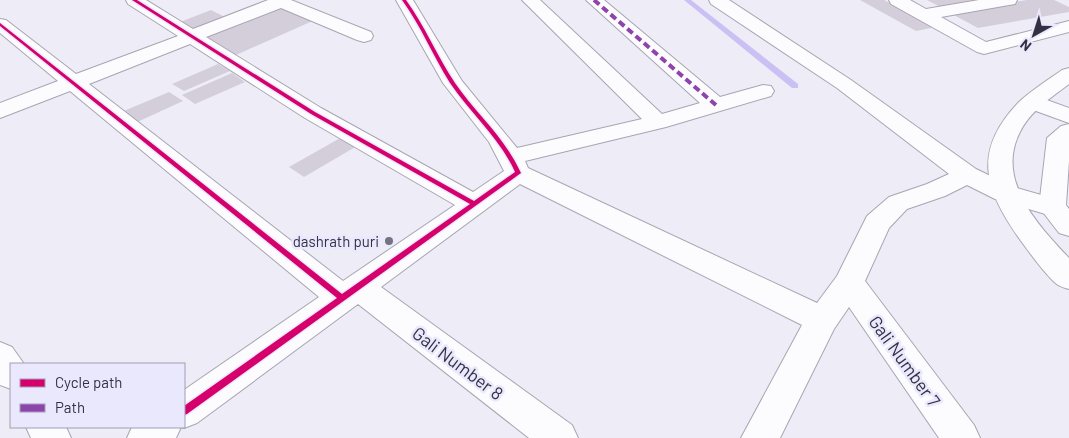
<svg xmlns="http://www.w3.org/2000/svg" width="1069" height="438" viewBox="0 0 1069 438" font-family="Barlow,sans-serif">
	<rect width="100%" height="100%" fill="#eeecf7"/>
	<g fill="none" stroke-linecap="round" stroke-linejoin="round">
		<polygon fill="#cac0f3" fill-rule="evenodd" points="684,0 691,0 798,84 798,88 792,88"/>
	</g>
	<g fill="#d4cedb">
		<polygon points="860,0 884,0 936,27 916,31"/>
		<polygon points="927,0 983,0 942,8"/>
		<polygon points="1027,0 1054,0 1069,7 1069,12 978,28 950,13"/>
		<polygon points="281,4 317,19 236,55 201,36"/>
		<polygon points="211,10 229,19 193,33 175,24"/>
		<polygon points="218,64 230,71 184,91 172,84"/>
		<polygon points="232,73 245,82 195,104 182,95"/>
		<polygon points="169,92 183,101 133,124 119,113"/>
		<polygon points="342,137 357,146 304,177 289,167"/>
	</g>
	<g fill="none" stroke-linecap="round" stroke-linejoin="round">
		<defs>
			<g id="minor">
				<path d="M126 0H146L193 29 268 0H291L371 32 373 36 371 40 364 42 357 40 281 8 206 37 321 108 473 192 504 171 489 142 443 83 396 0H413L462 81 517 148 642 119 522 0H540L662 114 700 103 586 0H604L720 97 763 85 771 86 774 91 771 96 666 127 525 161 528 168 817 303 837 276 867 216 889 197 927 184 949 174 837 88 711 4 709 0H729L851 80 976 169 1013 187 1062 201 1065 207 1062 213 1052 216 995 199 967 185 945 196 907 209 889 228 865 281 974 425 980 438H939L849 307 834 329 780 438H741L802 325 520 184 381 287 572 425 578 438H529L358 304 197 423 184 428 181 427H184V390L319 297 70 91 0 118V103L58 81 0 33V19L6 20 76 74 178 36 128 4ZM190 44 305 118 455 205 343 281 89 84Z"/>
				<polygon points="889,0 910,0 926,9 979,0 1017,0 1015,4 1009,5 941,17 986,42 1069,21 1069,32 984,54 977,52 891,4"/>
				<polygon points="1033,95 1069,108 1069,123 1025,107 1022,102 1025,97"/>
				<polygon points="0,342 12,347 24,364 11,364 11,389 0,385"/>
				<polygon points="26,427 66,427 71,438 31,438"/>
				<polygon points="132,427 181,427 176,438 127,438"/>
			</g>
			<g id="major">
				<path d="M1069 68V84C1052 97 1030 111 1020 132 995 180 1038 225 1069 258V289C1066 288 1061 287 1058 285 1048 278 1029 252 1021 241 985 190 971 152 1019 102 1032 90 1048 80 1062 70Z"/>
				<polygon points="1069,124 1069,161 1066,205 1069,209 1069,236 1059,233 1039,207 1047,138 1061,126"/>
			</g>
		</defs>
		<use href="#minor" stroke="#a8a5b2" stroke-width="2"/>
		<use href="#major" stroke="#a8a5b2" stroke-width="2"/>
		<use href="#minor" fill="#fcfcfe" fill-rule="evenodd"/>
		<use href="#major" fill="#fcfcfe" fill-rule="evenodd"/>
		<polyline stroke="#8e44ad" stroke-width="4" stroke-dasharray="7 4" stroke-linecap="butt" points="594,0 717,106"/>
		<defs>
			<path id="cycleway" d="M132 0H137L315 112 474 201 515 172C499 137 471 114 450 83 433 56 421 26 402 0H406C425 26 437 56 455 83 477 115 504 136 521 173L187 414 184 415V406L337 298 0 26V23L342 294 470 204 311 114Z"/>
		</defs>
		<use href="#cycleway" stroke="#eae8fc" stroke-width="3"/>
		<use href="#cycleway" fill="#d6006c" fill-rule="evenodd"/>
	</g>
	<circle fill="#757282" stroke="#eae8fc" stroke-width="2" cx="389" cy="241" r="5"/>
	<g text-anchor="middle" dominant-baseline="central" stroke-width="5" stroke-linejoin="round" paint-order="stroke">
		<g font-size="15" fill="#343043" stroke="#eae8fc" text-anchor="end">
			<text x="379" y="241">dashrath puri</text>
		</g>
		<g font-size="18" fill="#343043" stroke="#eae8fc">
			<text transform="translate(905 361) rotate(54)">Gali Number 7</text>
			<text transform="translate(458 363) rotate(37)">Gali Number 8</text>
		</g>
	</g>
	<rect x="10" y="363" width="175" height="65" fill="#eae8fc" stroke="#a19eb2"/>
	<rect x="20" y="379" width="25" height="8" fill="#d6006c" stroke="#a19eb2"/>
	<text x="55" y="388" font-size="15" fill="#343043">Cycle path</text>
	<rect x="20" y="404" width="25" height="8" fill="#8e44ad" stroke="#a19eb2"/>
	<text x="55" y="413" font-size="15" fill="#343043">Path</text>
	<g transform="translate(1034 35) rotate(219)" stroke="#eae8fc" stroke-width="4" paint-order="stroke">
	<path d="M0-4L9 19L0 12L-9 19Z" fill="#343043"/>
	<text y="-8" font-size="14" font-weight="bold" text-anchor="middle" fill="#343043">N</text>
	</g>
</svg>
